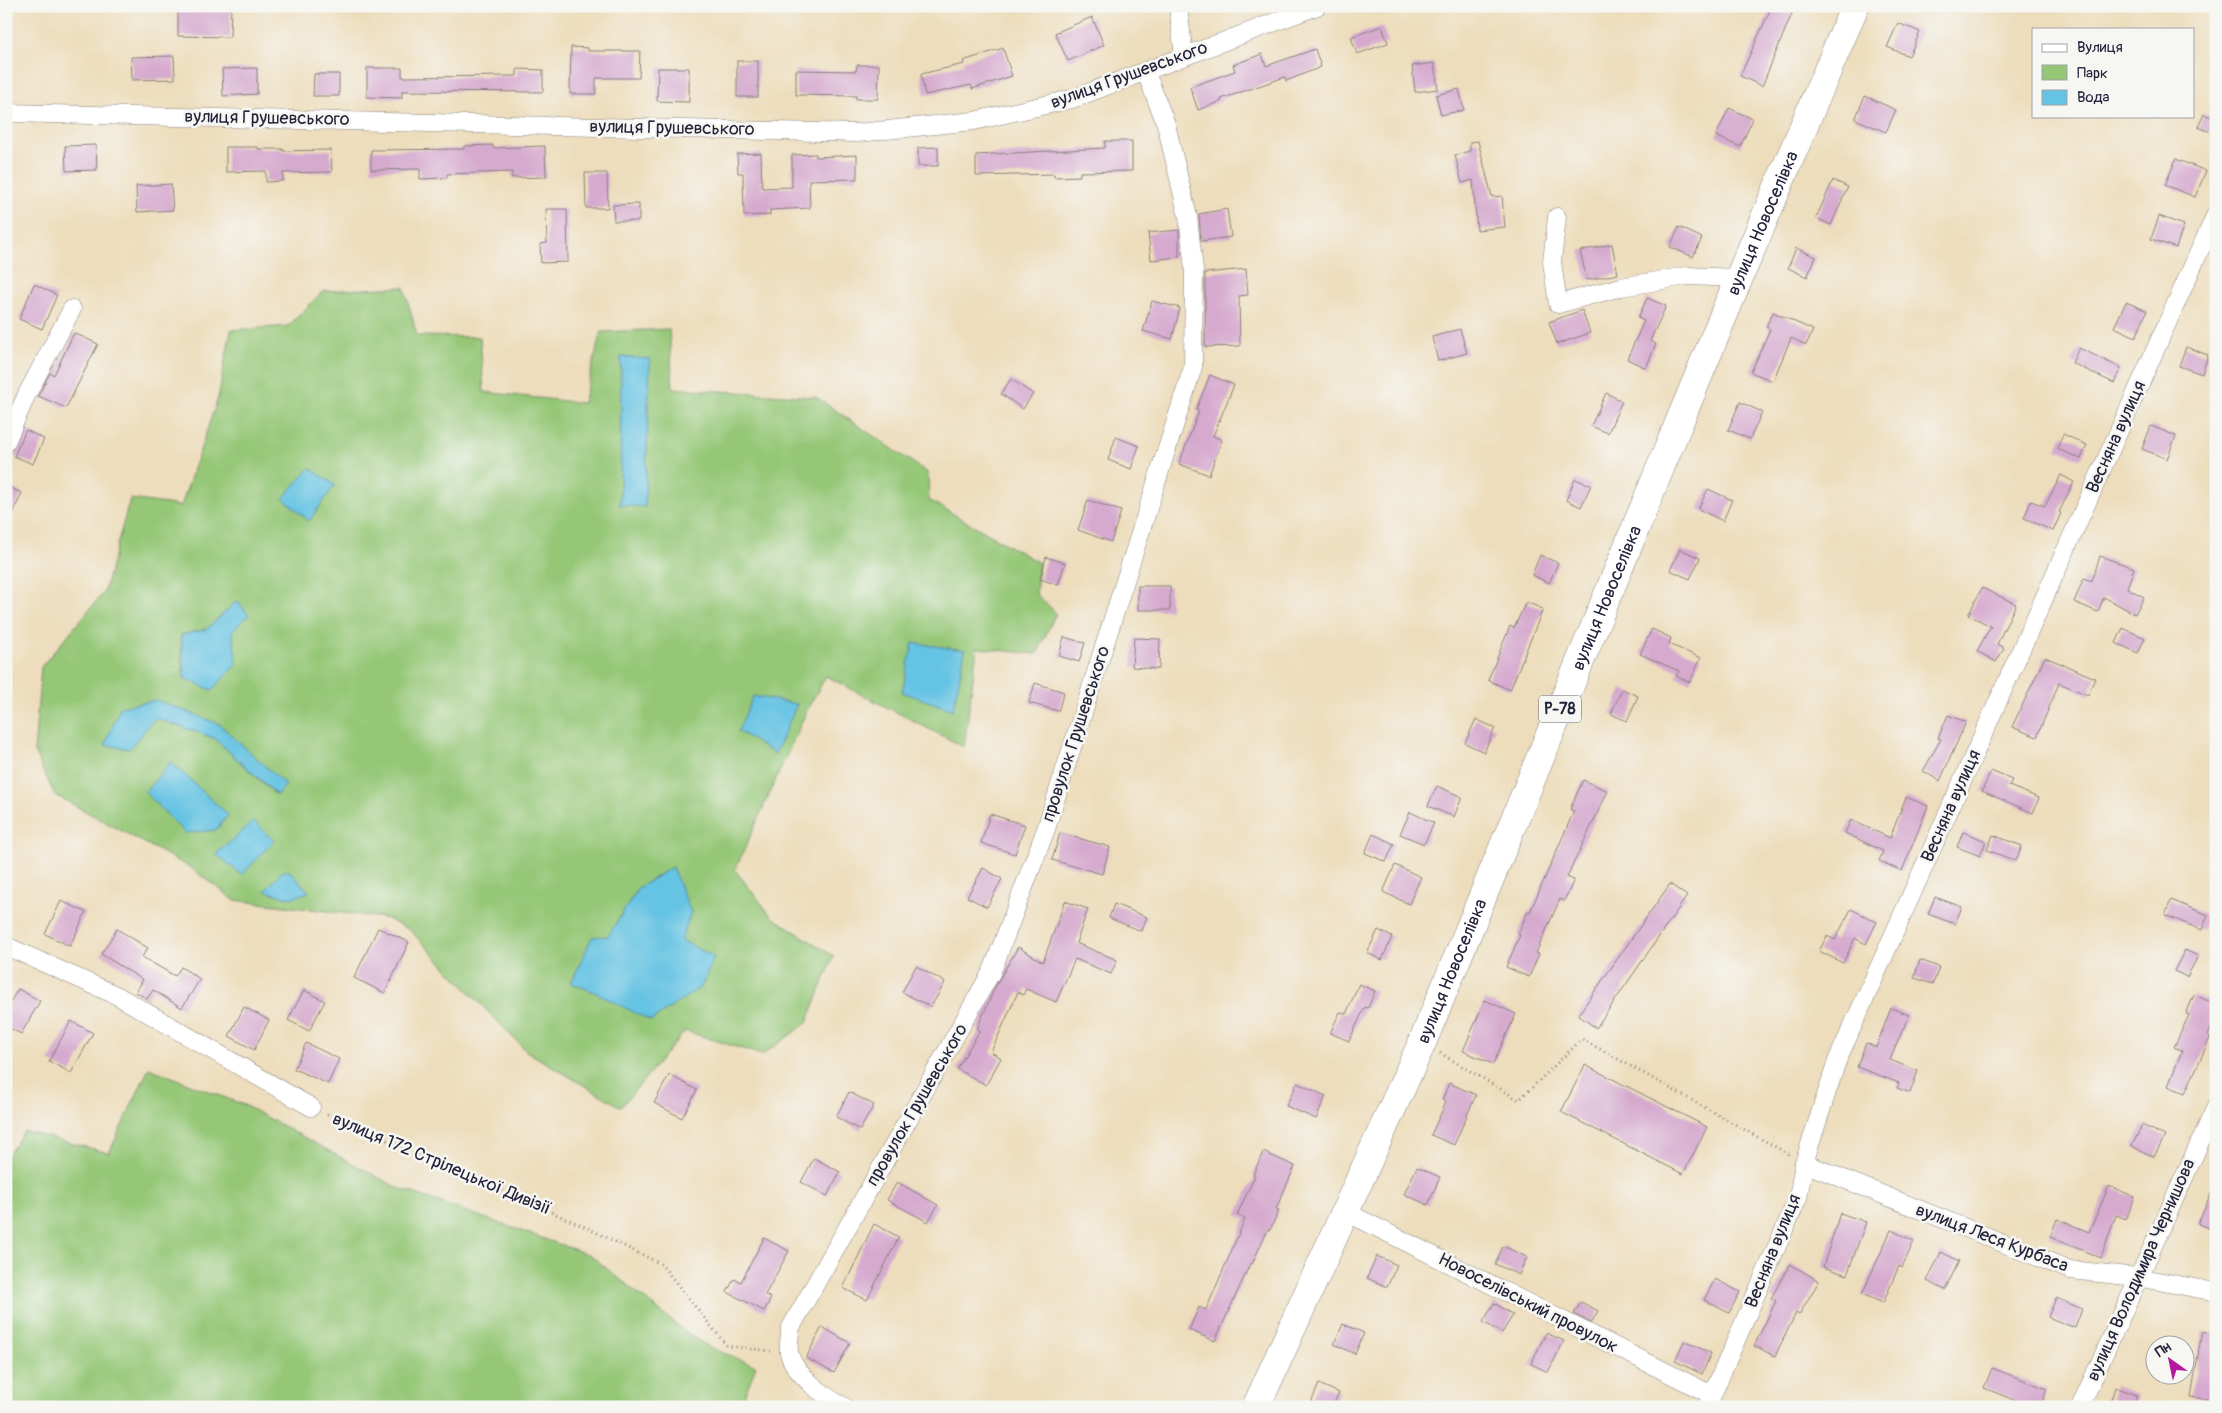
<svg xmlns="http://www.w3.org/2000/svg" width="2222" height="1413" viewBox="0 0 2222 1413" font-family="Pangolin,sans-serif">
	<rect width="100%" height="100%" fill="#f6f6f2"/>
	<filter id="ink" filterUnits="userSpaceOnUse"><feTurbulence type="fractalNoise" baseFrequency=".02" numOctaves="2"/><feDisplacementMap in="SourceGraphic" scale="10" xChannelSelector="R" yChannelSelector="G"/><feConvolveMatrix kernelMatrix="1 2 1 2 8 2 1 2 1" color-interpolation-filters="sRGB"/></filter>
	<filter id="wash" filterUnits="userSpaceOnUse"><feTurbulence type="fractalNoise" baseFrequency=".0096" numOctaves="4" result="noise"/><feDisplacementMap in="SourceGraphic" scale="20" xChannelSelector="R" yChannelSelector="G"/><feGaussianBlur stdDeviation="1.12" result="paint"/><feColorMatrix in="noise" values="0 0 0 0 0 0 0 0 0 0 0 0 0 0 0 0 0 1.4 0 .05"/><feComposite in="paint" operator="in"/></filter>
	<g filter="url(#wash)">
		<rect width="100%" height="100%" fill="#edddbc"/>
		<g fill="#95c777" stroke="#5c7459" fill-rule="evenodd">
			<path d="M404 287 417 336 480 337 484 392 583 403 601 332 669 329 673 388 816 397 928 473 929 500 1039 563 1036 594 1056 613 1037 654 977 648 964 747 826 676 808 708 735 870 772 917 834 956 807 1023 762 1055 685 1031 621 1107 526 1051 410 930 385 918 234 900 191 868 55 795 34 752 41 667 104 592 130 499 181 506 218 398 231 330 288 326 323 291ZM207 629 185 679 182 663 181 635ZM155 718 219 724 285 785 276 795 214 738ZM672 867 681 940 592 991 571 983 608 936 638 888Z"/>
			<polygon points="149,1068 244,1105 396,1187 590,1255 683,1330 709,1347 756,1366 740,1407 6,1407 6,1158 24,1131 109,1153"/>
		</g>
		<g fill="#65c3e3" stroke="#44728f">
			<polygon points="621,357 650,359 645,507 620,505"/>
			<polygon points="310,468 335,485 309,521 283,498"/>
			<polygon points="237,601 249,615 232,631 237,664 212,690 185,679 181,635 207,629"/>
			<polygon points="913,643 965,650 953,710 902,692"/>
			<polygon points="753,696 797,704 775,754 738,731"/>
			<polygon points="156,700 219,724 286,785 277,795 214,738 155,718 129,749 105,745 120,707"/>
			<polygon points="171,762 228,815 216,830 185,833 145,792"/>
			<polygon points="254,821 274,841 242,875 216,854"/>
			<polygon points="672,867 691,912 681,940 714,957 702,986 651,1021 592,991 571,983 592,937 608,936 638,888"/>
			<polygon points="282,871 290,871 309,892 291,898 265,891"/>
		</g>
		<g id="blocks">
			<g fill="#d6aacf">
				<polygon points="178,6 231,7 230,37 178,36"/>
				<polygon points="1772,6 1782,6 1793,11 1762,86 1740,76"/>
				<polygon points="1092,17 1104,45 1068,61 1055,33"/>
				<polygon points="1898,23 1920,32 1909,56 1887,47"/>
				<polygon points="1382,26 1388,43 1357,54 1351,37"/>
				<polygon points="571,47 588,48 588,51 640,51 639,78 596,78 596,94 570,94"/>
				<polygon points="1003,48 1012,76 972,89 971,85 925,95 921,74 964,64 963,61"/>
				<polygon points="1315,49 1321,67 1286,81 1285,77 1221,99 1222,101 1198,110 1190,87 1235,71 1233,65 1262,54 1266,66"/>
				<polygon points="174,56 175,79 132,80 131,57"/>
				<rect x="737" y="61" width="21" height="36"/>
				<polygon points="1434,63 1438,89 1415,92 1412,66"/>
				<polygon points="857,65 879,65 878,99 856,99 856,96 796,95 796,70 856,71"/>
				<polygon points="257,68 257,94 223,96 222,69"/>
				<polygon points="367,68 402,68 402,77 517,76 517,69 543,70 543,92 402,91 402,98 367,97"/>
				<polygon points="658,68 689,68 689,102 657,101"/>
				<polygon points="314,74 339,74 339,96 313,96"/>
				<polygon points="1459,89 1464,110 1441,115 1436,95"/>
				<polygon points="1865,96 1896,110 1886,132 1855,119"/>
				<polygon points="1729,108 1753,119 1740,147 1716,136"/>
				<polygon points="2204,114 2216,119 2216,134 2198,127"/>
				<polygon points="1105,141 1132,141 1132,171 1080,172 1080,176 1054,177 1054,174 976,176 976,155 1105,148"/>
				<polygon points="1478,141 1492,197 1502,196 1505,227 1477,230 1473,180 1462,183 1455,155 1470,151 1470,142"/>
				<polygon points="96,145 97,170 66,171 65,146"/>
				<polygon points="493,145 493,148 545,146 546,177 512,178 512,172 447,174 447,178 420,179 420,169 371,170 371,150 464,149 464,146"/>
				<polygon points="226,147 258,147 258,149 283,149 283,151 331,150 332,172 283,173 283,181 266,182 266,171 226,172"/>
				<polygon points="938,147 938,166 918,166 918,148"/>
				<polygon points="761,153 762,188 792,187 792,155 816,154 816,157 857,155 857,179 809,180 810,208 770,210 770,215 744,216 743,173 738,173 737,154"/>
				<polygon points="2176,159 2206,171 2195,197 2165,185"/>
				<polygon points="585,173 607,173 608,208 586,208"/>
				<polygon points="1833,180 1848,187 1831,225 1816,218"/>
				<polygon points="171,184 173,210 137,212 136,186"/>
				<polygon points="639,204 639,221 614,221 613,205"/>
				<polygon points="546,209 567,209 568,262 541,263 540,244 547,243"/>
				<polygon points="1227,209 1231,237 1201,241 1199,214"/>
				<polygon points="2159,216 2184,225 2176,248 2151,239"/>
				<polygon points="1679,227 1702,238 1693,257 1670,247"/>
				<polygon points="1179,230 1179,257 1151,260 1148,233"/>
				<polygon points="1612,244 1618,274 1587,280 1580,251"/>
				<polygon points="1796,248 1816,257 1807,277 1788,268"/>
				<polygon points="1246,269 1248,295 1239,296 1240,346 1205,347 1205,273"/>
				<polygon points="34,284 57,295 42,329 19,319"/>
				<polygon points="1647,298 1666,306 1650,341 1656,344 1646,368 1627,359 1644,321 1638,318"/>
				<polygon points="1152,301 1180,308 1172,339 1143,331"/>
				<polygon points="2126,302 2147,311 2136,337 2114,327"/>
				<polygon points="1582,310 1590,333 1557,344 1549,322"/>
				<polygon points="1773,312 1813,330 1806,345 1791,338 1773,381 1751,372 1770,329 1766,327"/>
				<polygon points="1460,329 1467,353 1438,361 1432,337"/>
				<polygon points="74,333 98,344 66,408 38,396 50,373 54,375"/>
				<polygon points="2186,347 2208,355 2202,374 2179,366"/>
				<polygon points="2079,348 2121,368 2114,383 2072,363"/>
				<polygon points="1210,375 1234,385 1213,436 1222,440 1209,475 1179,464 1199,411 1196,410"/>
				<polygon points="1011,379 1033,394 1023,409 1001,394"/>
				<polygon points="1606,393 1622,401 1608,433 1591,426"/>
				<polygon points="1740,402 1762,412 1750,439 1728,430"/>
				<polygon points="2151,426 2176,436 2167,459 2142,449"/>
				<polygon points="26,430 44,439 33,464 14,456"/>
				<polygon points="2063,434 2087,445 2081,459 2057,449"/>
				<polygon points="1116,437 1139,446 1131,469 1108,460"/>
				<polygon points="2061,475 2074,482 2059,512 2061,513 2053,531 2024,518 2031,501 2045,506"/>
				<polygon points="1575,479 1591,485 1581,507 1566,500"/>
				<polygon points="6,486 22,493 6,528"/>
				<polygon points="1708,489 1732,500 1723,521 1698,509"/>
				<polygon points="1088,500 1121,511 1111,542 1078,530"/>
				<polygon points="1680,549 1700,558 1690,579 1670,570"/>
				<polygon points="1540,555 1558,563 1549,583 1532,575"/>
				<polygon points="2100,556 2134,568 2127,588 2144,597 2135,614 2104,597 2098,612 2074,602 2084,578 2092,581"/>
				<polygon points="1046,557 1065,563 1058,585 1040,579"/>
				<rect x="1138" y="586" width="32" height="24"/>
				<polygon points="1982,588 2016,604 1997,644 2004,648 1996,662 1977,651 1991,626 1968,615"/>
				<polygon points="1526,602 1543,609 1510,690 1488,680 1510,626 1514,628"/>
				<polygon points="2123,628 2145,638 2138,653 2116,643"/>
				<polygon points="1652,629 1671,638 1669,644 1701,658 1690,682 1676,676 1679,671 1640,654"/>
				<polygon points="1064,637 1085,643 1079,662 1059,656"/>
				<polygon points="1134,638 1160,639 1159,669 1132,667"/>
				<polygon points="2045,657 2095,678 2088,695 2059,683 2037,737 2012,727"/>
				<polygon points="1035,683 1064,692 1058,711 1029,703"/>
				<polygon points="1622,689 1638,696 1627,721 1611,714"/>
				<polygon points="1948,715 1966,722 1940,781 1923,771 1941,739 1938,738"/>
				<polygon points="1476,719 1495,728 1484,752 1465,743"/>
				<polygon points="1991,771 2012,780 2009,786 2039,798 2033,813 1982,791"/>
				<polygon points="1583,780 1608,791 1567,877 1574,880 1564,901 1560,899 1536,953 1539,954 1529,977 1506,967 1520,935 1518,934 1528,911 1530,912 1574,811 1570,809"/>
				<polygon points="1437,786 1462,797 1454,817 1428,806"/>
				<polygon points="1906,797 1928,806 1902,871 1879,861 1883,851 1845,833 1851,820 1890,838"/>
				<polygon points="1410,812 1434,823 1424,844 1400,834"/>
				<polygon points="990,814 1025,825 1015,854 981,843"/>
				<polygon points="1963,832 1986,841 1980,856 1957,847"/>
				<polygon points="1060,833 1110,847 1102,874 1052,860"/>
				<polygon points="1373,834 1394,844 1386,862 1365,853"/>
				<polygon points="1993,835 2022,846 2016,861 1987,850"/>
				<polygon points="1395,865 1421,877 1409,904 1383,892"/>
				<polygon points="983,868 1002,879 987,907 967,897"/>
				<polygon points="1670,884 1687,896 1596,1028 1578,1015"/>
				<polygon points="1935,897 1962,907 1955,924 1928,914"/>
				<polygon points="2171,900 2208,915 2202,930 2165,915"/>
				<polygon points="61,901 86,912 70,946 45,934"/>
				<polygon points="1065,901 1088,909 1076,943 1117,960 1111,974 1075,959 1056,1002 1026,989 1023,995 1018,992 991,1052 1001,1058 986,1085 957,1069 980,1030 977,1029 996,985 1018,947 1043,962"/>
				<polygon points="1114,904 1147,917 1141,931 1109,918"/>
				<polygon points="1851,909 1877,922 1866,944 1855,938 1843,963 1819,951 1827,936 1835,940"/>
				<polygon points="378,928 409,942 385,993 354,978"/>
				<polygon points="117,929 148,948 142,957 175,976 181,967 200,979 182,1008 153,990 147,999 136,992 143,980 101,954"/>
				<polygon points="1378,930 1392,937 1382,960 1367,953"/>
				<polygon points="2185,950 2198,956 2187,977 2174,971"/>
				<polygon points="1920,960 1939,967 1933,984 1914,978"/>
				<polygon points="916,966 945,982 931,1007 902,992"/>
				<polygon points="1359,984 1375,991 1368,1008 1365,1007 1349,1041 1330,1033 1340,1012 1346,1014"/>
				<polygon points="18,989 40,1001 21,1034 6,1026 6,1009"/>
				<polygon points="304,990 325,1001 309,1031 288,1020"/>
				<polygon points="2194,995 2216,1004 2216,1017 2208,1036 2210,1038 2185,1093 2168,1086 2182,1051 2174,1047 2189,1015 2186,1014"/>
				<polygon points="1485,1000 1516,1014 1493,1064 1463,1051"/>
				<polygon points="244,1007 269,1020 254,1050 229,1036"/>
				<polygon points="1891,1008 1909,1015 1890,1060 1918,1071 1910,1093 1897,1088 1899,1083 1857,1067 1866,1043 1876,1047"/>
				<polygon points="71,1021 93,1033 71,1073 49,1061"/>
				<polygon points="306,1043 339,1059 328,1084 294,1069"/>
				<polygon points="1585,1065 1707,1127 1683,1174 1561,1112"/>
				<polygon points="669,1075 697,1090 682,1118 654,1103"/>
				<polygon points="1297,1083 1326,1096 1316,1119 1286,1106"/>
				<polygon points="1449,1083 1476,1095 1454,1145 1431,1135 1446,1102 1442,1100"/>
				<polygon points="849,1092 874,1105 860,1130 836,1117"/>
				<polygon points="2142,1125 2165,1136 2154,1157 2132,1146"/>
				<polygon points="1263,1152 1295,1166 1276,1209 1279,1210 1270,1230 1268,1229 1252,1264 1250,1264 1215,1341 1189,1330 1199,1307 1206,1310 1245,1219 1237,1215 1255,1176 1253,1175"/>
				<polygon points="814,1158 840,1172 827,1196 801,1182"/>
				<polygon points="1417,1167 1440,1177 1428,1205 1404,1194"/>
				<polygon points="897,1182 938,1205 928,1222 887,1200"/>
				<polygon points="2216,1182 2216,1231 2198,1224"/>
				<polygon points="2109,1186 2135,1197 2126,1219 2116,1215 2101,1258 2050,1237 2057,1219 2089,1232"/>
				<polygon points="1840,1213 1866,1222 1847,1275 1823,1267"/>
				<polygon points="874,1224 899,1237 867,1300 843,1288"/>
				<polygon points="1891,1230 1914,1241 1902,1268 1899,1266 1883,1303 1862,1294"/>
				<polygon points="764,1238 789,1251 765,1295 771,1298 764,1311 727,1292 734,1279 741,1282"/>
				<polygon points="1503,1246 1527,1257 1519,1275 1495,1264"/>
				<polygon points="1941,1252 1959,1261 1945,1290 1927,1281"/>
				<polygon points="1377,1256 1397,1265 1387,1287 1367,1278"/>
				<polygon points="1790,1264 1819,1281 1799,1315 1796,1313 1775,1356 1754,1346 1776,1301 1771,1298"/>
				<polygon points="1715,1279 1740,1292 1729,1313 1704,1300"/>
				<polygon points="2056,1298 2082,1309 2075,1328 2048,1317"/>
				<polygon points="1581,1302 1598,1311 1591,1323 1574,1314"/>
				<polygon points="1494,1303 1513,1315 1502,1333 1483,1322"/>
				<polygon points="1343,1324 1364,1333 1355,1354 1334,1344"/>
				<polygon points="822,1327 850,1343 834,1373 806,1358"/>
				<polygon points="2202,1331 2216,1334 2216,1378 2212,1400 2191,1397"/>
				<polygon points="1546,1333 1564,1341 1548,1372 1531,1364"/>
				<polygon points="1684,1341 1711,1353 1702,1374 1675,1361"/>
				<polygon points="1992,1368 2047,1389 2040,1407 2012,1407 2014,1400 1984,1388"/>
				<polygon points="1319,1384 1339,1393 1332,1407 1309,1407"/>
				<polygon points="2115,1387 2137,1395 2134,1407 2109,1407"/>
			</g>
		</g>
	</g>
	<g filter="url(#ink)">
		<use href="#blocks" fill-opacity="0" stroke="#88807c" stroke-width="1"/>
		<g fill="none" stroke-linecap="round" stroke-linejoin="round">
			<defs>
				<g id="street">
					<polyline points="1178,6 1184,56"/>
					<polyline points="6,113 858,133 974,121 1072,99 1317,6"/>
					<polyline points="1557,217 1552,262 1558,304 1621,287 1687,276 1739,278"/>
					<polyline points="6,442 27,394 72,309"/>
					<polyline points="6,946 118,996 311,1107"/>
					<polyline points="1804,1163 2070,1270 2137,1277 2216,1292"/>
					<polyline points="1344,1211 1712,1395"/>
					<path d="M845 1407C826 1398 794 1374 789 1353 788 1346 790 1336 790 1329L992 971 1046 829 1193 367 1194 270 1188 217 1166 124 1146 73"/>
					<polyline points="1707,1407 1798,1198 1804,1163 1837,1061 2216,214"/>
					<polyline points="2080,1407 2216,1107"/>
				</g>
				<g id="primary">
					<path id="s1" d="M1256 1407 1422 1043 1739 278 1855 6"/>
				</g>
			</defs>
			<use href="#street" stroke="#88807c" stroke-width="19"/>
			<use href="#primary" stroke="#88807c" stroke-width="29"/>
			<g stroke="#88807c" stroke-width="3" stroke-dasharray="1 4" stroke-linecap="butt">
				<polyline points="1440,1053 1519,1100 1582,1039 1790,1155"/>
				<polyline points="327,1114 583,1226 661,1264 727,1346 771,1351"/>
			</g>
			<use href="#street" stroke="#fff" stroke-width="18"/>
			<use href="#primary" stroke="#fff" stroke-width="28"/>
		</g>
	</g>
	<g text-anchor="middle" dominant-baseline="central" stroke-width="5" stroke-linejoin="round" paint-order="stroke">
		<rect fill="#f6f6f2" stroke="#626272" stroke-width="1" x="1539" y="695.5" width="42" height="27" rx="4"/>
		<g font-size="16" font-weight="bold" fill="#22223b">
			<text x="1560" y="709">Р-78</text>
		</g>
		<g font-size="18" fill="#22223b" stroke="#f6f6f2">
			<text transform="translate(1129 75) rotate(-20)">вулиця Грушевського</text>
			<text transform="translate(267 118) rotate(1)">вулиця Грушевського</text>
			<text transform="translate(672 128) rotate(1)">вулиця Грушевського</text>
			<text stroke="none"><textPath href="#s1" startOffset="1288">вулиця Новоселівка</textPath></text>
			<text transform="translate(2116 437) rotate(-66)">Весняна вулиця</text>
			<text stroke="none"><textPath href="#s1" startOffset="882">вулиця Новоселівка</textPath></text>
			<text transform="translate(1076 734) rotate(-72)">провулок Грушевського</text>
			<text transform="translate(1951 806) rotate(-66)">Весняна вулиця</text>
			<text stroke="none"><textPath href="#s1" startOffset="478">вулиця Новоселівка</textPath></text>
			<text transform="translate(917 1105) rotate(-60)">провулок Грушевського</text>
			<text transform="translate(442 1164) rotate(23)">вулиця 172 Стрілецької Дивізії</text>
			<text transform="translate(1992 1238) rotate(21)">вулиця Леся Курбаса</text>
			<text transform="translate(1773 1251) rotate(-68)">Весняна вулиця</text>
			<text transform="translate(2141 1270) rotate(-66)">вулиця Володимира Чернишова</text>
			<text transform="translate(1528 1303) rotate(27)">Новоселівський провулок</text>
		</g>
	</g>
	<rect width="2222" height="1413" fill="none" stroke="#f6f6f2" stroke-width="25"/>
	<rect x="2032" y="28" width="162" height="90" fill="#f6f6f2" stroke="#a1a1a9"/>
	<rect x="2042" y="44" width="25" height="8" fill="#ffffff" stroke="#a1a1a9"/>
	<text x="2077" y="52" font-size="15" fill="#22223b">Вулиця</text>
	<rect x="2042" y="65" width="25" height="15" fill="#95c777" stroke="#a1a1a9"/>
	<text x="2077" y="78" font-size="15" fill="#22223b">Парк</text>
	<rect x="2042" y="90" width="25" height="15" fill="#65c3e3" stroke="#a1a1a9"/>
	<text x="2077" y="102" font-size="15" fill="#22223b">Вода</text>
	<g transform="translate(2170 1360) rotate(327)"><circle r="24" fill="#f6f6f2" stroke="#a1a1a9"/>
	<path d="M0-4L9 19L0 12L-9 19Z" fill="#b5179e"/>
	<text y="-8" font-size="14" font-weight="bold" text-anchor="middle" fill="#22223b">Пн</text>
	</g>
</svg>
